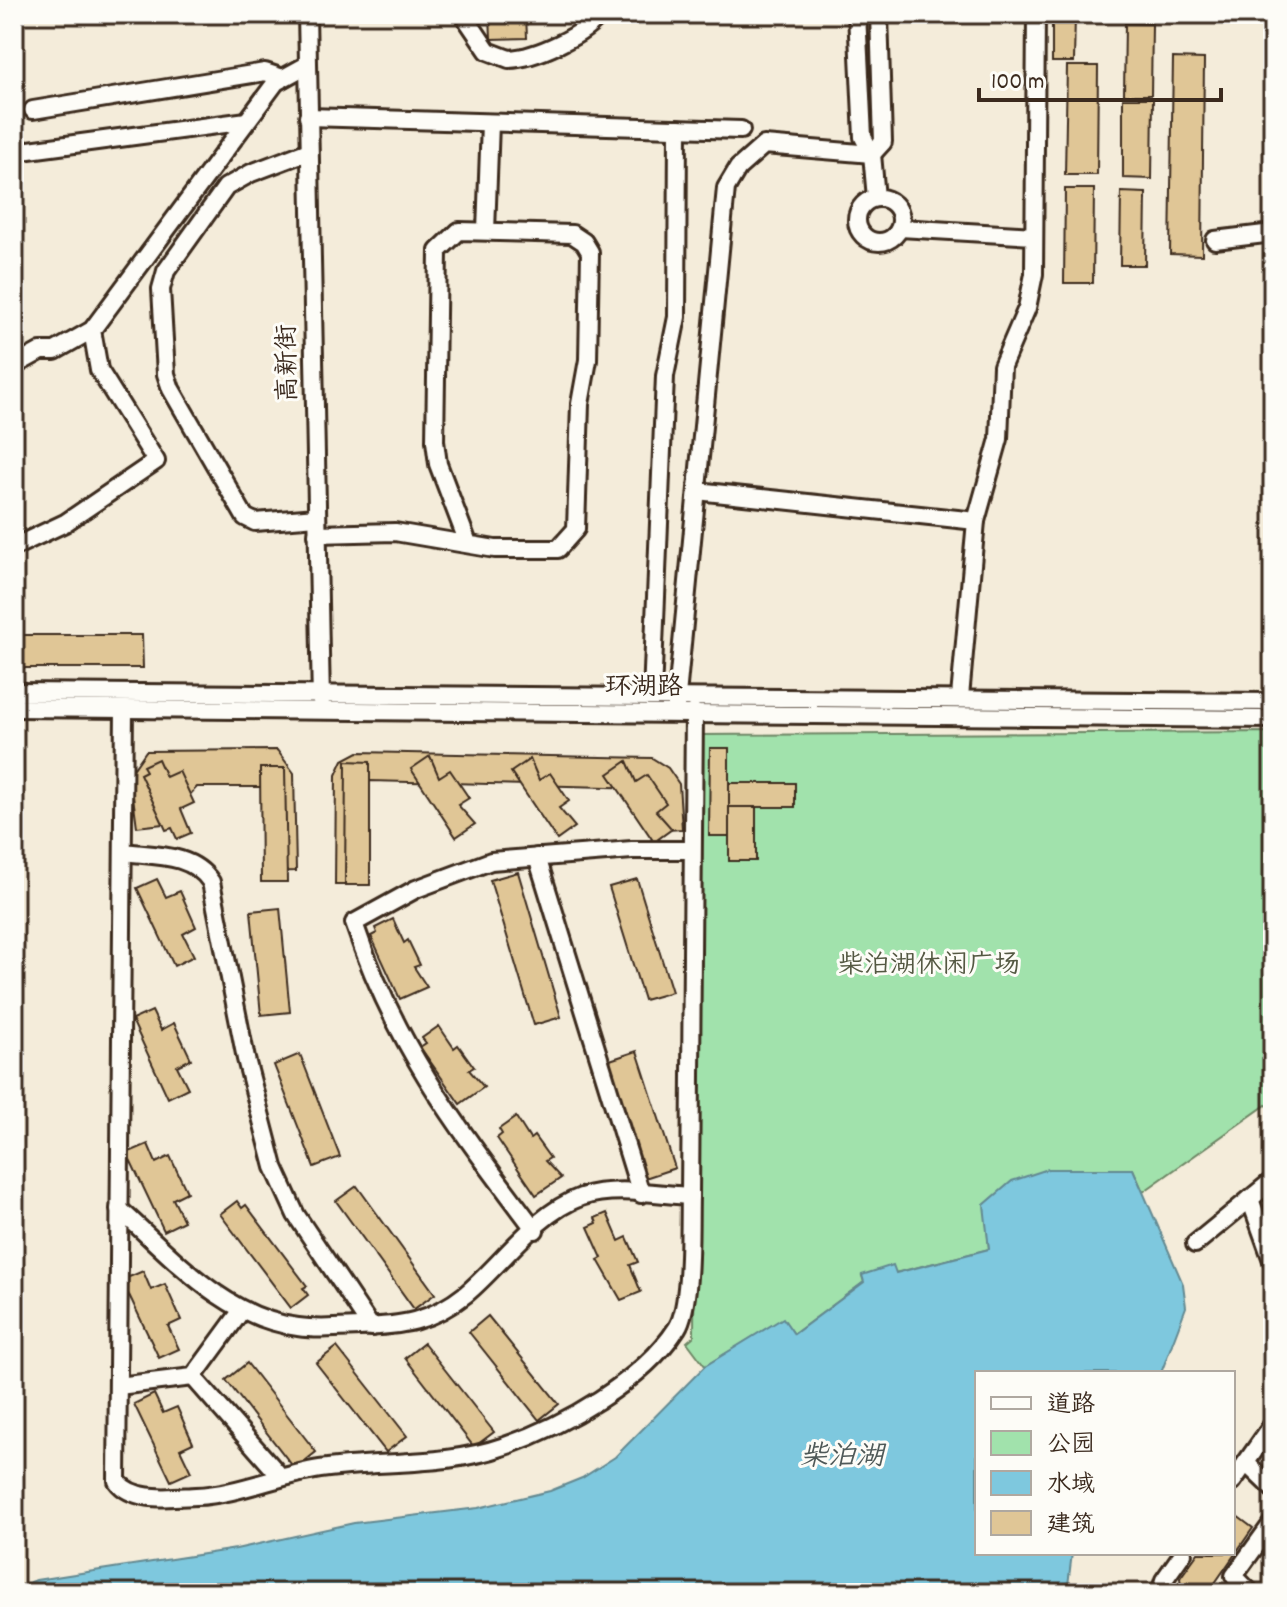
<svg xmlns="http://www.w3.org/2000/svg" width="1287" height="1607" viewBox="0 0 1287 1607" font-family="Dekko,'LXGW WenKai TC',sans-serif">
	<rect width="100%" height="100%" fill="#f4ecda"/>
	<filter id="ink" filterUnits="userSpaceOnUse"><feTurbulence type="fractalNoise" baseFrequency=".0125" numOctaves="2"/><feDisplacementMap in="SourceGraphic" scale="16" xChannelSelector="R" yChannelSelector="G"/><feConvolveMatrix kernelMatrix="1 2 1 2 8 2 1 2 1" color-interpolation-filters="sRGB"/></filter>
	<g filter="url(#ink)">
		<path fill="#a1e2ac" stroke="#6e8665" stroke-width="2" d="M1273 732V1108L1266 1105 1143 1192 1133 1169C1073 1171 1031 1159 985 1205L989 1249 895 1273 862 1276 864 1282 794 1334 783 1319 705 1366 687 1342 694 1336 698 735Z"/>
		<polygon fill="#7ec8de" stroke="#638991" stroke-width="2" points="1048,1169 1133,1169 1183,1284 1186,1307 1161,1373 977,1373 977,1553 1072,1553 1067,1593 14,1593 14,1589 36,1580 236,1549 354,1523 478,1508 550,1491 582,1478 615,1457 705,1366 783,1318 794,1334 864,1282 862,1275 893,1265 896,1273 989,1249 984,1205 1012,1181"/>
		<g fill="#e0c696" stroke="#3b2a1e" stroke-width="2">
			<polygon points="490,14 526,14 527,38 491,39"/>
			<polygon points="1052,14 1075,14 1074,62 1052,62"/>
			<polygon points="1095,14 1123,14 1124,20 1096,23"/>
			<polygon points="1125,23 1152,24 1151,95 1124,95"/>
			<polygon points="1173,58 1204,59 1202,255 1170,254"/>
			<polygon points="1067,66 1098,66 1097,175 1065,175"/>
			<polygon points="1123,98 1153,98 1152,179 1123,178"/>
			<polygon points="1065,189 1094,189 1093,283 1064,283"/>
			<polygon points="1121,192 1146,193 1145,265 1120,265"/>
			<polygon points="14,635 142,635 143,668 14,668"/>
			<polygon points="710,748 729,748 729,836 709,836"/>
			<polygon points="277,750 294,773 296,871 263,872 262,787 197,787 163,824 137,827 130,774 146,751"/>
			<polygon points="358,752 652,758 668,768 679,784 682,829 651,831 646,788 370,781 370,885 335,885 336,775 343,760"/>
			<polygon points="430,756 439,777 450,770 469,798 458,805 475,824 456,837 411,769"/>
			<polygon points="158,759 166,777 179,771 194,803 181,809 191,833 177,839 172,828 166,830 140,774 146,771 143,766"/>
			<polygon points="530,759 539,780 550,773 569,801 559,808 575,827 557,840 511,772"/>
			<polygon points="346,761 370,762 370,885 345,885"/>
			<polygon points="627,761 636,782 647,775 666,803 656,811 672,829 654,842 608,774"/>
			<polygon points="260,768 285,768 287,882 261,882"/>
			<rect x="729" y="783" width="66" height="24"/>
			<rect x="729" y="807" width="27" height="54"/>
			<polygon points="518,872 561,1017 534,1025 490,880"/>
			<polygon points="157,879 166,897 180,891 196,927 183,934 194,956 174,966 137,888"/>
			<polygon points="637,879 672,992 644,1000 609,887"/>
			<polygon points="280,908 290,1012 261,1015 251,911"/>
			<polygon points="393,919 404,943 408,940 420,965 414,967 427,987 400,999 371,936 377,933 375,928"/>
			<polygon points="152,1011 161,1030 174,1023 191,1059 177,1066 188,1088 168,1098 132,1020"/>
			<polygon points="439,1026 454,1048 458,1045 474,1067 469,1070 484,1087 460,1104 420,1047 426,1043 422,1038"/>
			<polygon points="637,1051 675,1168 645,1178 607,1061"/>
			<polygon points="300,1054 340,1157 314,1167 274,1065"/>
			<polygon points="516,1117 530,1139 534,1136 550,1158 545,1161 561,1178 536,1195 497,1138 502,1134 499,1129"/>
			<polygon points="148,1144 156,1163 170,1156 187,1192 173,1199 184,1221 164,1231 127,1153"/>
			<polygon points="357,1186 435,1294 414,1309 336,1201"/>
			<polygon points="237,1201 242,1208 246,1205 307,1286 303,1288 308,1295 291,1308 220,1214"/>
			<polygon points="607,1213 619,1241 627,1237 638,1262 630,1265 641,1292 621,1300 598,1260 602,1258 588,1227 597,1223 595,1218"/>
			<polygon points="143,1271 151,1290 165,1284 181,1320 168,1326 179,1349 159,1358 122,1280"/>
			<polygon points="488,1316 559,1404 539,1420 469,1332"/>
			<polygon points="424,1343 494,1432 474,1447 405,1358"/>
			<polygon points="337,1347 407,1436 386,1452 316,1363"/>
			<polygon points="247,1363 316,1452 295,1469 226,1380"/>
			<polygon points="154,1394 163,1413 177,1407 193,1443 180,1449 191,1472 171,1481 134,1404"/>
			<polygon points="1233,1513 1253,1528 1208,1593 1182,1593 1180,1578 1198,1553 1233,1553"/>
		</g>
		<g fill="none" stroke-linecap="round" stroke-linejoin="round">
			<defs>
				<g id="minor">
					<polyline points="307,14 321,701"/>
					<path d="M463 14 488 51 509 59C535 58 586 35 600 14"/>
					<polyline points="857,14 863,137 872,154 876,198"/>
					<polyline points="33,110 265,72 283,78"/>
					<polyline points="308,117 741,130"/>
					<polyline points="309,151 251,173 226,187 166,271 161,289 166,374 171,389 245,517 255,522 317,517"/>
					<polyline points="14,152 247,121"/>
					<polyline points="872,154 883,142 879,14"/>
					<circle cx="879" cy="220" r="22"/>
					<polyline points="900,228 1034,236"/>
					<polyline points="486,231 490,123"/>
					<polyline points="1215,240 1273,233"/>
					<polyline points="14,366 41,351 55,351 92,330 276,82 307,65"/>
					<polyline points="697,491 976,521"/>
					<polyline points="317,534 395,532 495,549 558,549 576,529 580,404 588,360 590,252 584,242 572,234 459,231 438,251 435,441 438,464 468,543"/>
					<polyline points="14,547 65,523 156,461 99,370 92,330"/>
					<polyline points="14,692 1273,702"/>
					<polyline points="652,695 665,376 677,317 678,128"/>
					<polyline points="960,697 976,521 999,439 1002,366 1027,308 1034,274 1036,14"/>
					<polyline points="676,706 726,188 738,168 764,145 872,154"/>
					<polyline points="14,708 1273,719"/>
					<path d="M124 709 117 1481C133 1503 172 1497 196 1496 235 1495 280 1475 320 1469 382 1460 445 1467 505 1446 563 1426 643 1381 677 1328 692 1304 689 1226 690 1196L694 712"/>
					<path d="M123 852C154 856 192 853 211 882L246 1059 274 1167 296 1215 371 1327"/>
					<polyline points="537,857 641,1194"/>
					<polyline points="1250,1199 1273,1263"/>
					<path d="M119 1209C172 1256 224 1318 298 1327 318 1330 338 1328 359 1327 401 1326 431 1322 466 1294 502 1264 536 1213 581 1197 614 1186 655 1194 690 1196"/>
					<path d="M535 1230C457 1126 396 1048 354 923L416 889 491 861 632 850H692"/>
					<polyline points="1195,1244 1273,1180"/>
					<polyline points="193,1377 281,1477"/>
					<polyline points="118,1386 193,1377 242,1310"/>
					<polyline points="1246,1463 1273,1489"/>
					<polyline points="1233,1481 1273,1424"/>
					<polyline points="1160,1593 1164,1580 1183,1553"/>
					<polyline points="1251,1593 1234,1576 1273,1522"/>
				</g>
			</defs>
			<use href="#minor" stroke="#3b2a1e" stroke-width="22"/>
			<use href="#minor" stroke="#fdfcf7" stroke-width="16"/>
		</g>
	</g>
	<g text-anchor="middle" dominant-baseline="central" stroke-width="6" stroke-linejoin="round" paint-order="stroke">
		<g font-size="26" fill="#3b2a1e" stroke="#fdfcf7">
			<text transform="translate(289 363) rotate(-91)">高新街</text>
			<text x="644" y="688">环湖路</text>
		</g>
		<g font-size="26" fill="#545842" stroke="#fdfcf7">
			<text x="929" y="966">柴泊湖休闲广场</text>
		</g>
		<g font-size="28" font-style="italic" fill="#4f5958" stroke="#fdfcf7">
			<text x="842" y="1459">柴泊湖</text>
		</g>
	</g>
	<rect width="1287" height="1607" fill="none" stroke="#fdfcf7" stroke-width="48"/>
	<rect x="24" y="24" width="1239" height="1559" fill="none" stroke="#3b2a1e" stroke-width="3" filter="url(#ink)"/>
	<rect x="975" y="1371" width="260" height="184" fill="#fdfcf7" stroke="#afa8a0" stroke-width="2"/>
	<rect x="991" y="1397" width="40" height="12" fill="#fdfcf7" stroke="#afa8a0" stroke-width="2"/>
	<text x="1047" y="1411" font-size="24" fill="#3b2a1e">道路</text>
	<rect x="991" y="1431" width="40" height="24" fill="#a1e2ac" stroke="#afa8a0" stroke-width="2"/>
	<text x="1047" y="1451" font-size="24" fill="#3b2a1e">公园</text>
	<rect x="991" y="1471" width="40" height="24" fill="#7ec8de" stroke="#afa8a0" stroke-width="2"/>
	<text x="1047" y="1491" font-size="24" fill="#3b2a1e">水域</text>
	<rect x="991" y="1511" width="40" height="24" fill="#e0c696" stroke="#afa8a0" stroke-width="2"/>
	<text x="1047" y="1531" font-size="24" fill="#3b2a1e">建筑</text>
	<path d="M979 88v12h242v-12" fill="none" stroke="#3b2a1e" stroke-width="4"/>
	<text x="991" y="88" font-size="24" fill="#3b2a1e" stroke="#fdfcf7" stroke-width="6" paint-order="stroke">100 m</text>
</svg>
